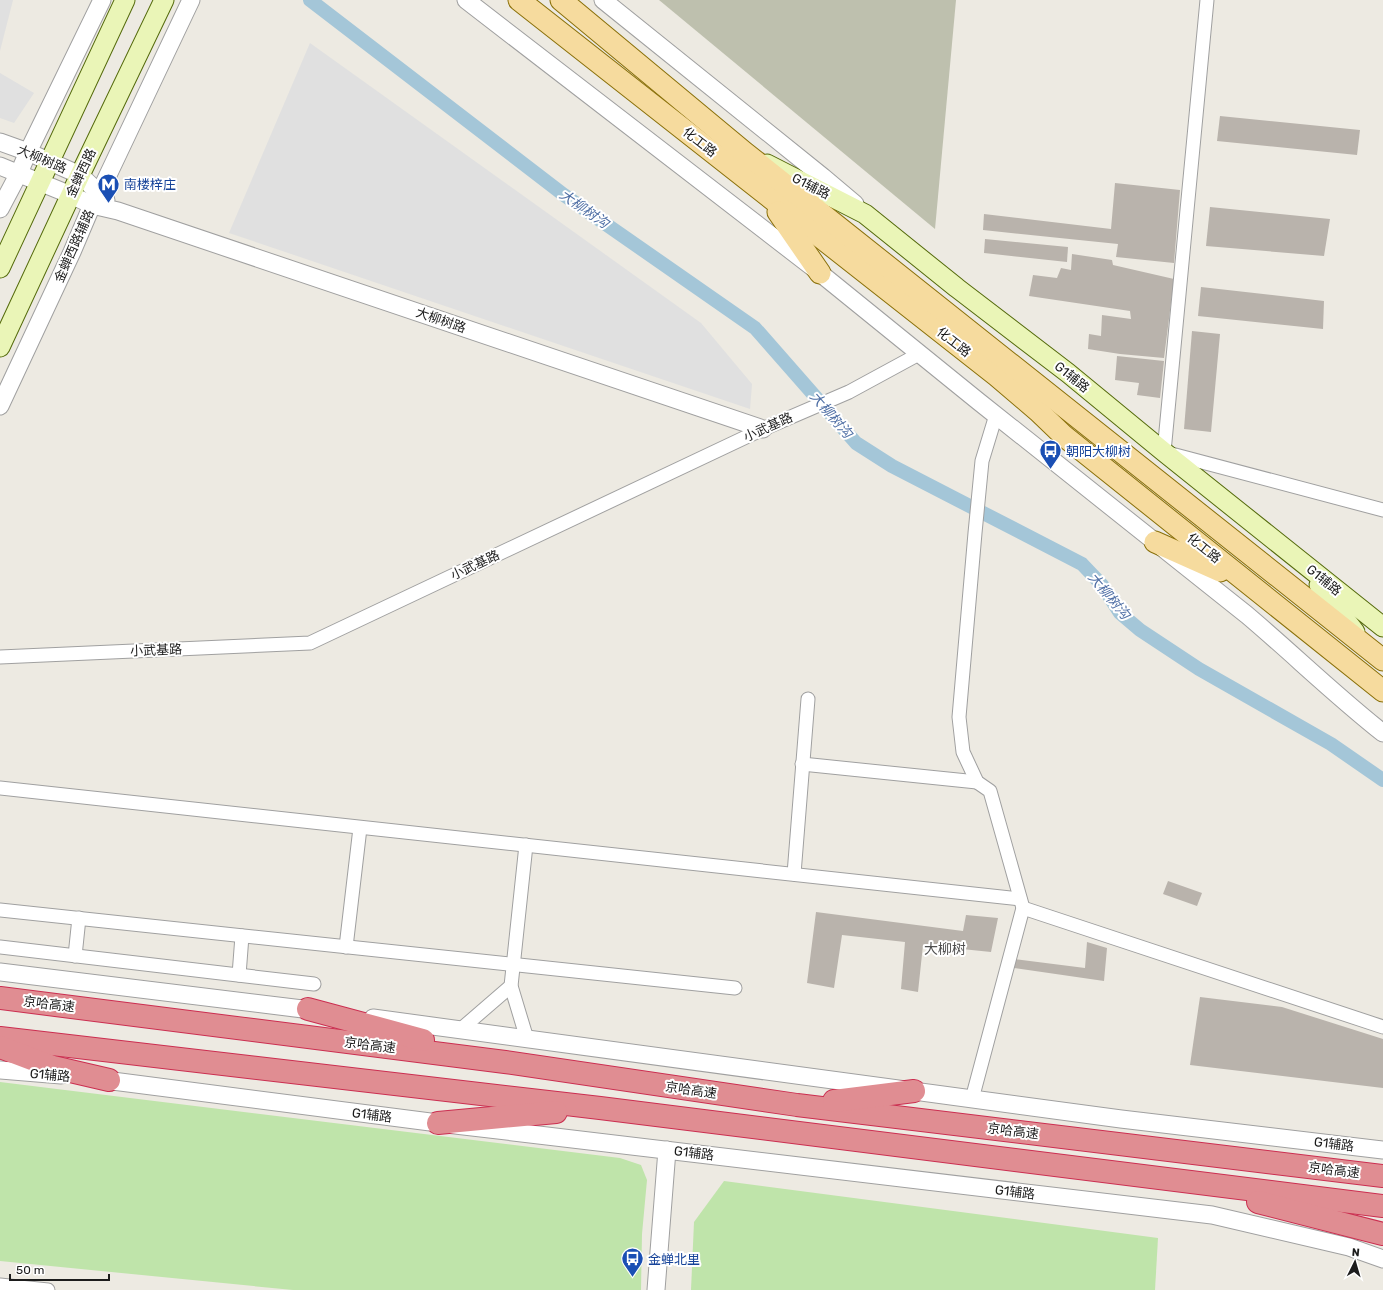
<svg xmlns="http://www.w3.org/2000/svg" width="1383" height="1290" viewBox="0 0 1383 1290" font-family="Rubik,'Noto Sans SC',sans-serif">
	<rect width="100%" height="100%" fill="#edeae2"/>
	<polygon fill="#bec0ae" points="659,0 956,0 935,229"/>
	<g fill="#bfe4aa">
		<polygon points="0,1082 620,1158 641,1165 647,1180 642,1234 641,1290 293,1290 0,1261"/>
		<polygon points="724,1181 1158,1238 1155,1290 691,1290 694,1222"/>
	</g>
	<g fill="#e0e0e0">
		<polygon points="0,0 13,0 0,51"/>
		<polygon points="310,43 701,323 752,384 750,409 229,233"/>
		<polygon points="0,73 34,93 14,123 0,118"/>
	</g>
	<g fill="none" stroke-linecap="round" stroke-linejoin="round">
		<polyline stroke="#a4c6d8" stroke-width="14" points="310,0 564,195 755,328 856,443 892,466 1082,564 1102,585 1120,613 1140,630 1199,669 1331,744 1383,780"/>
	</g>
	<g fill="#b9b3ac">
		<polygon points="1220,116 1360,130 1357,155 1217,141"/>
		<polygon points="1115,183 1180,190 1174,263 1116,257 1118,244 983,230 984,214 1111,229"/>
		<polygon points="1210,207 1330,219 1324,256 1206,246"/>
		<polygon points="985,239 1068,247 1067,262 984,253"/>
		<polygon points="1072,254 1112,260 1113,265 1174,279 1164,358 1120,354 1088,349 1089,334 1101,336 1102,315 1131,319 1130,311 1029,296 1033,275 1057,278 1061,268 1071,270"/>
		<polygon points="1201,287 1324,301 1323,329 1198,316"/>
		<polygon points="1192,331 1220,334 1211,432 1184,429"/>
		<polygon points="1117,356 1164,361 1160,398 1137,395 1139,383 1115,380"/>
		<polygon points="1168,881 1202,893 1197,906 1163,894"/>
		<polygon points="816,912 963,931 966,915 998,918 991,952 923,945 918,992 901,989 905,942 842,935 834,988 807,983"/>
		<polygon points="1087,942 1107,948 1104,981 1014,968 1015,959 1085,968"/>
		<polygon points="1200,997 1282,1007 1383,1039 1383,1088 1190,1065"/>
	</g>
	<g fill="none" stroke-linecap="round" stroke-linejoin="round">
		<defs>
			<g id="minor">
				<polyline points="1207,0 1164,452 1383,510"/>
				<polyline points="0,657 310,643 763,429 849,392 919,354"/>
				<polyline points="802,764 977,782"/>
				<polyline points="0,788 1020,899"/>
				<polyline points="526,845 511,986 527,1039"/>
				<polyline points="794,874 808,699"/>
				<polyline points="1023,908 1383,1027"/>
				<polyline points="0,910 735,988"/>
				<polyline points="0,947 314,984"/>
				<polyline points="346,947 360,828"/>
				<polyline points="75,956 79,918"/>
				<polyline points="239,975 242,936"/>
				<polyline points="460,1030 511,986"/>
				<polyline points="972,1099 1023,908 990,791 977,782 963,752 959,717 975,533 982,461 996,415"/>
				<polyline points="0,1285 48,1290"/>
			</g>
			<g id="tertiary">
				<path d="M466 0 820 273 978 401 1247 615C1293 654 1336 696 1383 733"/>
				<polyline points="603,0 823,177 855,204"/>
				<polyline points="0,142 28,152 80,175 106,200"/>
				<polyline points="0,166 71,195 92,205 118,211 763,429"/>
				<polyline points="0,209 19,173 28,152 102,0"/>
				<polyline points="0,406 72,252 92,205 99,194 191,0"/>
				<polyline points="0,972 319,1011"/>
				<polyline points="373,1018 1121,1119 1383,1150"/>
				<polyline points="0,1070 61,1075"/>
				<polyline points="97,1079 438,1123 1212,1215 1349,1247 1383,1259"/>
				<polyline points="656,1290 667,1150"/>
			</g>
			<g id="secondary">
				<polyline points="767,164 865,214 957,288 1068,373 1164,452 1383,627"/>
				<polyline points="0,268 125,0"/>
				<polyline points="0,347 80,175 164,0"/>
				<polyline points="1319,585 1355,632"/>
			</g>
			<g id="primary">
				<polyline points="519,0 997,376 1038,411 1064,436 1383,691"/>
				<polyline points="561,0 744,152 1383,660"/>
				<polyline points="778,212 820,273"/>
				<polyline points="1155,542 1220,571"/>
			</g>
			<g id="motorway">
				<polyline points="0,998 505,1062 797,1105 1383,1176"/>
				<polyline points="308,1009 423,1040"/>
				<polyline points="0,1038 600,1108 1383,1206"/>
				<polyline points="0,1047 53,1067 109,1080"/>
				<polyline points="834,1101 914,1091"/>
				<polyline points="438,1123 556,1112"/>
				<polyline points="1258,1202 1383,1234"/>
			</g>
		</defs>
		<use href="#minor" stroke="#a0a0a0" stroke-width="15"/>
		<use href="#tertiary" stroke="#a0a0a0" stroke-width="19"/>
		<use href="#secondary" stroke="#546a0b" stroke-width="21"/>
		<use href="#primary" stroke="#8a7009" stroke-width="23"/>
		<use href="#motorway" stroke="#cb2e50" stroke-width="24"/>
		<use href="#minor" stroke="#fff" stroke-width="13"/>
		<use href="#tertiary" stroke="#fff" stroke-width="17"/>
		<use href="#secondary" stroke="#eaf5b7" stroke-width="19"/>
		<use href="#primary" stroke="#f6db9e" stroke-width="21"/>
		<use href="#motorway" stroke="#e08d92" stroke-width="22"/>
	</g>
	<defs>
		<symbol id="metro-pin" viewBox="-11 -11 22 30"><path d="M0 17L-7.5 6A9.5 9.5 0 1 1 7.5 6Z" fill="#1a4fb4" stroke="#fff"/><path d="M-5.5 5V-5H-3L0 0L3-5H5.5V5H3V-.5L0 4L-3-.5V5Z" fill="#fff"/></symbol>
		<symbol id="bus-pin" viewBox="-11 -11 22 30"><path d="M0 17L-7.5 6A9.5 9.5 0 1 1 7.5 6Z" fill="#1a4fb4" stroke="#fff"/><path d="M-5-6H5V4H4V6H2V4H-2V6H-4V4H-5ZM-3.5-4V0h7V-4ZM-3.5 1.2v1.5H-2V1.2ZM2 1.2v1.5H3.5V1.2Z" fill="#fff"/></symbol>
	</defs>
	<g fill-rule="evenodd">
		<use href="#metro-pin" x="96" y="172" width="25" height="34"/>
		<use href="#bus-pin" x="1038" y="438" width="25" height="34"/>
		<use href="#bus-pin" x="620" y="1246" width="25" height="34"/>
	</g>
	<g text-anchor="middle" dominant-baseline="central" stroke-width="4" stroke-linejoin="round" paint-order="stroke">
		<g font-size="13" fill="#1c1c1c" stroke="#fff">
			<text transform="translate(700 142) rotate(38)">化工路</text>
			<text transform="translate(42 159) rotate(23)">大柳树路</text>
			<text transform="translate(81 173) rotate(-65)">金蝉西路</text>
			<text transform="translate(811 186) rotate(27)">G1辅路</text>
			<text transform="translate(74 246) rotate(-66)">金蝉西路辅路</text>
			<text transform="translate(441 320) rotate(19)">大柳树路</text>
			<text transform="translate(954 342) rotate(38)">化工路</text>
			<text transform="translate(1072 377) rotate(39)">G1辅路</text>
			<text transform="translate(768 427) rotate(-24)">小武基路</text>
			<text transform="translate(1204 548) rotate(39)">化工路</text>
			<text transform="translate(475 565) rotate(-25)">小武基路</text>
			<text transform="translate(1324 580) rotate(39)">G1辅路</text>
			<text transform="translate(156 650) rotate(-2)">小武基路</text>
			<text transform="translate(49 1004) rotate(7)">京哈高速</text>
			<text transform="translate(370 1045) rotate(7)">京哈高速</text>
			<text transform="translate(50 1075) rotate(5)">G1辅路</text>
			<text transform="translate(691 1090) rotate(8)">京哈高速</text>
			<text transform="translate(372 1115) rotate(7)">G1辅路</text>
			<text transform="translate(1013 1131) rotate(7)">京哈高速</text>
			<text transform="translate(1334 1144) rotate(7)">G1辅路</text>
			<text transform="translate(694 1153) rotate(7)">G1辅路</text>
			<text transform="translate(1334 1170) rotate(7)">京哈高速</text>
			<text transform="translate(1015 1192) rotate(7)">G1辅路</text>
		</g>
		<g font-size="13" fill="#164399" stroke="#fff" text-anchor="start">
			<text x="124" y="184">南楼梓庄</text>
			<text x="1066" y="451">朝阳大柳树</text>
			<text x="648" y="1259">金蝉北里</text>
		</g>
		<g font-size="14" font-style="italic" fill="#4f6fa5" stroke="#fff">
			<text transform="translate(584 209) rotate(35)">大柳树沟</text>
			<text transform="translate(831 415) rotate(49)">大柳树沟</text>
			<text transform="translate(1109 596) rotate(50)">大柳树沟</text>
		</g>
		<g font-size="14" fill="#4f4f4f" stroke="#fff">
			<text x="945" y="949">大柳树</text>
		</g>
	</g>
	<g transform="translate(1355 1262) rotate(5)" stroke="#ffffff" stroke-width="3" paint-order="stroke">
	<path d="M0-3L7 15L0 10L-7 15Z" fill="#1c1c1c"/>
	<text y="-6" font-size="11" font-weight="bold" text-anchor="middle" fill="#1c1c1c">N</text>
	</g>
	<path d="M10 1274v6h99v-6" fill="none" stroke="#1c1c1c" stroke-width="2"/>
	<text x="16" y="1274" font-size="12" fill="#1c1c1c" stroke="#ffffff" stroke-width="3" paint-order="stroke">50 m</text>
</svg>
